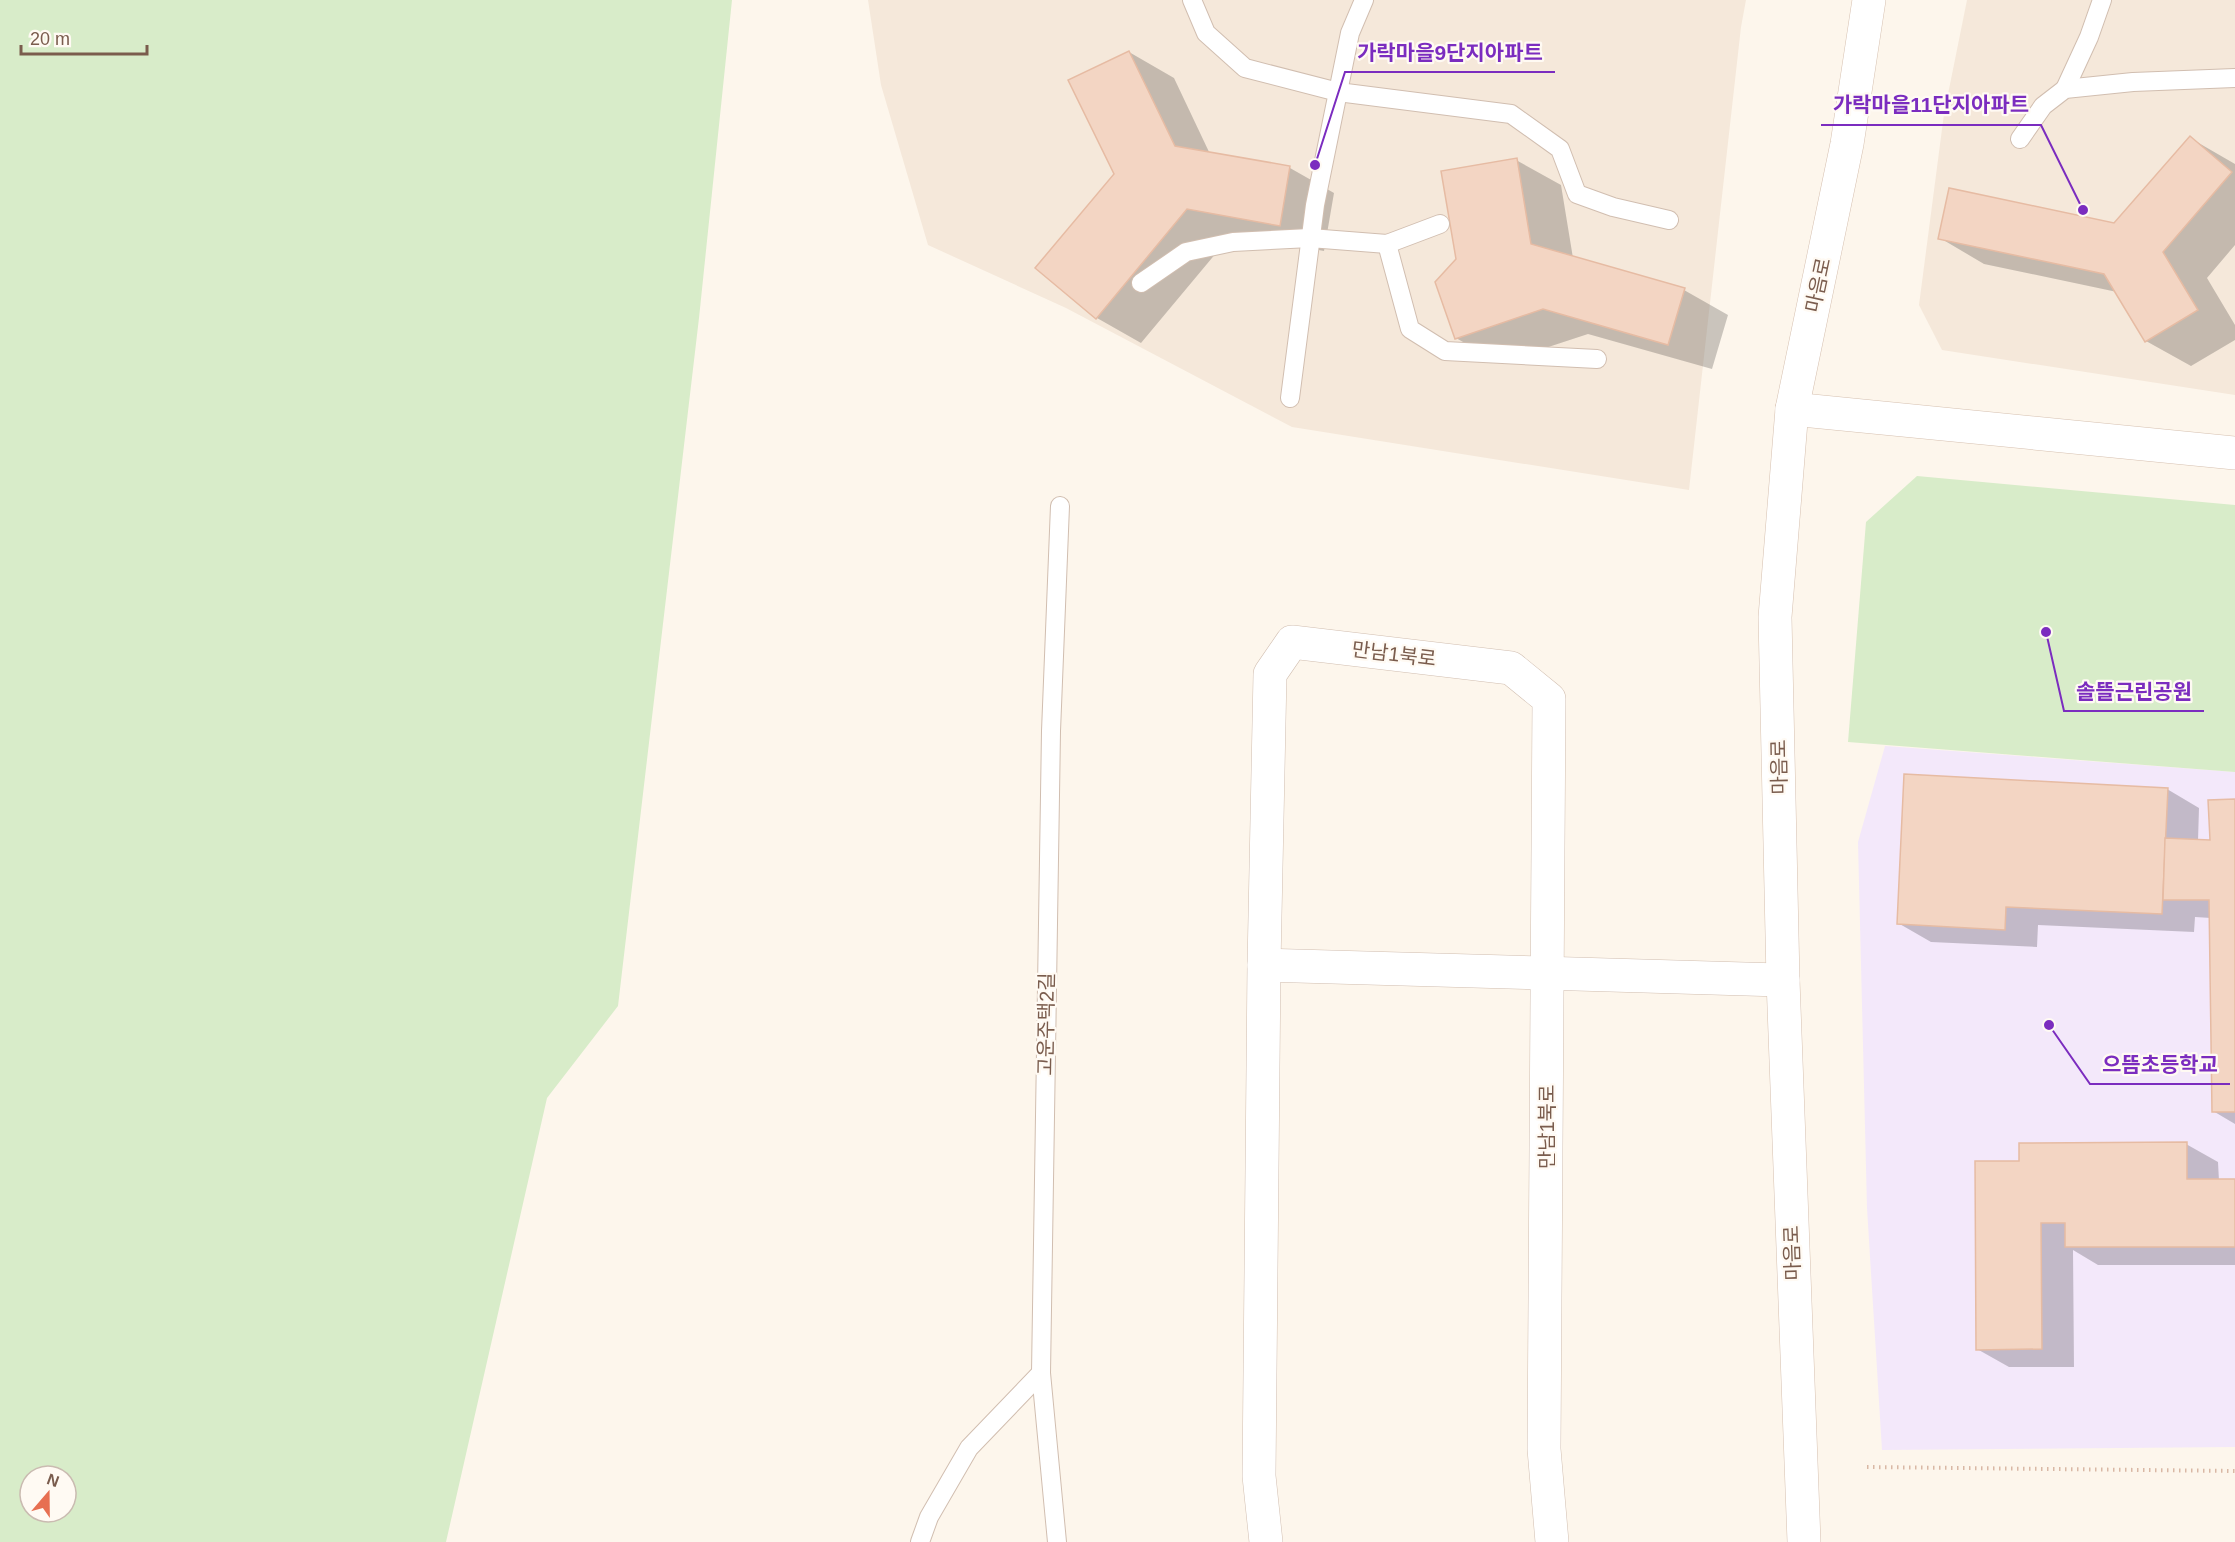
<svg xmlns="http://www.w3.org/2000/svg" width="2235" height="1542" viewBox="0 0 2235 1542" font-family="Arial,'Noto Sans KR',sans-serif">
	<rect width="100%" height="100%" fill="#fdf6ec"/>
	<g fill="#f5e8da">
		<polygon points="868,0 1746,0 1741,27 1689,490 1292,427 1066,308 928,245 881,85"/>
		<polygon points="1967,0 2235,0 2235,395 1942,350 1919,305 1944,114"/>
	</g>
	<polygon fill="#f3e8fa" points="1885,746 2235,772 2235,1447 1882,1450 1867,1208 1858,842"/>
	<g fill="#d8ecc9" fill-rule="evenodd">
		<path d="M0 0H732L699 318 618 1006 547 1098 446 1542H0ZM30 1476H66V1512H30Z"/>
		<polygon points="1917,476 2235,505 2235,772 1848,742 1866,522"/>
	</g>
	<g fill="#0003">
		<polygon points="1129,52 1174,78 1210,154 1290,168 1334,193 1324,251 1232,234 1141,343 1097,318"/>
		<polygon points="2190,138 2235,164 2235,245 2207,278 2235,325 2235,340 2191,366 2146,341 2117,292 1984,264 1940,238 2115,225"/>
		<polygon points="1516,160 1561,185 1573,258 1684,290 1728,315 1712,369 1588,334 1500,363 1456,338 1458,260"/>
		<polygon points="2167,789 2199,808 2198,841 2211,841 2235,801 2235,1124 2213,1111 2211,918 2195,917 2194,932 2038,925 2037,947 1931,942 1898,923"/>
		<polygon points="2186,1144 2218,1162 2219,1181 2235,1181 2235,1265 2098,1265 2073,1250 2074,1367 2009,1367 1977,1349 2020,1163"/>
	</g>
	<g fill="#f3d5c3" stroke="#e6bba3" stroke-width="1.5">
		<polygon points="1129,51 1175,146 1290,166 1280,226 1187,209 1096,319 1035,268 1114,174 1068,80"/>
		<polygon points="2190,136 2232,172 2163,252 2198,310 2145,342 2104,274 1938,239 1949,188 2114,223"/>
		<polygon points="1517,158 1531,244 1685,288 1668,345 1543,309 1455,339 1435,282 1456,259 1441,171"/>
		<polygon points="1904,774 2168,788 2162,914 2006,907 2005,930 1897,924"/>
		<polygon points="2235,799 2235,1112 2212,1112 2209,900 2163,900 2165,838 2210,840 2208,800"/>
		<polygon points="2187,1142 2187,1179 2235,1179 2235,1247 2065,1247 2065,1223 2041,1223 2042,1349 1976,1350 1975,1161 2019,1161 2019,1143"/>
	</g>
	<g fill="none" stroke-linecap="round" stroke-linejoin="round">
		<defs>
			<g id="lane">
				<polyline points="1192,0 1206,33 1245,68 1338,92 1511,114 1560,149 1577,194 1613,207 1669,220"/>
				<polyline points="2065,89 2089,37 2102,0"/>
				<polyline points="2020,139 2043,106 2065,89 2133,82 2235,78"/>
				<polyline points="1387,244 1410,329 1445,351 1597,359"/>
				<polyline points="1141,283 1186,252 1233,242 1310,238 1387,244 1440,224"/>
				<polyline points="1290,398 1315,205 1350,33 1364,0"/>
				<polyline points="920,1542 929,1517 969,1448 1041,1373"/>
				<polyline points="1057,1542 1041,1373 1051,731 1060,506"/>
			</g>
			<g id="street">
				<polyline points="1264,965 1783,980"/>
				<polyline points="1266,1542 1259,1476 1264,965 1270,674 1292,642 1511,668 1549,699 1544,1449 1552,1542"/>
			</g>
			<g id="secondary">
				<polyline points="1792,409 2235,453"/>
				<polyline points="1804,1542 1783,980 1775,617 1792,409 1847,144 1869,0"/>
			</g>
		</defs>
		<use href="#lane" stroke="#d1beb0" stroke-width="20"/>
		<use href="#street" stroke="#d1beb0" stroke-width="34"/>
		<use href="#secondary" stroke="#d6c0b0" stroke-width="34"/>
		<polyline stroke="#d9b8a5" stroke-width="4" stroke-dasharray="1.5 4.5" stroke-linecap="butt" points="1867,1467 2235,1471"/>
		<use href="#lane" stroke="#fff" stroke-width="18"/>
		<use href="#street" stroke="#fff" stroke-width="33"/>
		<use href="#secondary" stroke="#fff" stroke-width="33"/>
	</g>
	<g text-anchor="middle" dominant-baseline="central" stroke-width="4.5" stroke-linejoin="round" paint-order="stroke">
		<g font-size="20" fill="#7a5c4d" stroke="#fffaf3">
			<text transform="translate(1818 285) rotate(-78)">마음로</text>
			<text transform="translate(1394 654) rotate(7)">만남1북로</text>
			<text transform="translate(1779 767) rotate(-91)">마음로</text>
			<text transform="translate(1046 1024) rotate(-89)">고운주택2길</text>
			<text transform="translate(1547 1127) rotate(-90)">만남1북로</text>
			<text transform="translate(1792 1253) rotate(-92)">마음로</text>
		</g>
	</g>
	<path fill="none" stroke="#7b2cbf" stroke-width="2" d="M1315 165L1345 72H1555M2083 210L2041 125H1821M2046 632L2064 711H2204M2049 1025L2090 1084H2230"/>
	<g fill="#7b2cbf" stroke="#fffaf3" stroke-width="2">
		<circle cx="1315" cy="165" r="6"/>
		<circle cx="2083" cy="210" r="6"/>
		<circle cx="2046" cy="632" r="6"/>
		<circle cx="2049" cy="1025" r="6"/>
	</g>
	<g font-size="21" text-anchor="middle" font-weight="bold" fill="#7b2cbf" stroke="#fffaf3" stroke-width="4.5" stroke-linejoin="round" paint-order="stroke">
		<text x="1450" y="60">가락마을9단지아파트</text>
		<text x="1931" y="112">가락마을11단지아파트</text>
		<text x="2134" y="699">솔뜰근린공원</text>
		<text x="2160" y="1072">으뜸초등학교</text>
	</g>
	<g transform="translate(48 1494) rotate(20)"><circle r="28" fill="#fffaf3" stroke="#cabbb1" stroke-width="1.5"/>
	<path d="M0-4.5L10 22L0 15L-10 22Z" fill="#e76f51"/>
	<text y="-9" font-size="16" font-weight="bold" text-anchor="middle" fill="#7a5c4d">N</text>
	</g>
	<path d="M21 45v9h126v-9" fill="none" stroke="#7a5c4d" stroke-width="3"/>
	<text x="30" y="45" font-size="18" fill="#7a5c4d" stroke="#fffaf3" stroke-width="4.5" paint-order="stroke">20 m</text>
</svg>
